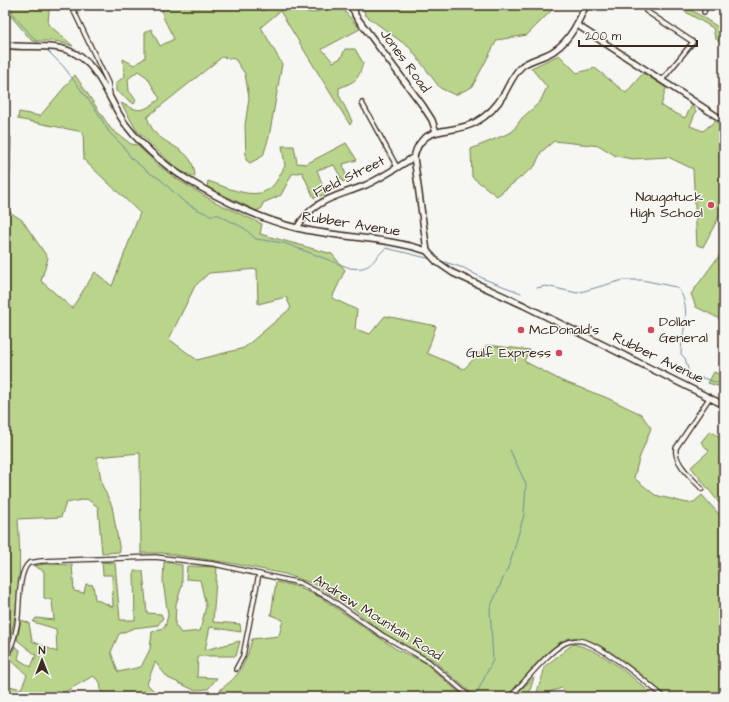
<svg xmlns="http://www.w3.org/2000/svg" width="729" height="702" viewBox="0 0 729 702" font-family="'Architects Daughter',sans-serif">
	<rect width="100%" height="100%" fill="#f6f6f2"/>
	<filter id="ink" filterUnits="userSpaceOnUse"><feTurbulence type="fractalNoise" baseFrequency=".025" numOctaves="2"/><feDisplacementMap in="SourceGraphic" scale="8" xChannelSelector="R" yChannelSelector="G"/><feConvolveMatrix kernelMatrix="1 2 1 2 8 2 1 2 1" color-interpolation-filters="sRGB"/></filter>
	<g filter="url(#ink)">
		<g fill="#b9d48b" stroke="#7a7f54" fill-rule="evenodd">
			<polygon points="5,5 53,5 49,10 48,24 73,46 55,41 32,41 10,15 5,19"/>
			<path d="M161 5H253L264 11 271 5H297L299 10 312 13 339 5 360 29 322 49 333 62 341 58 345 49H355L363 63C358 81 356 81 339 88V95L352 121 350 125 280 11 261 27 282 64 269 137 263 156 250 163 246 160 245 125 249 98 245 74 235 59 222 57 147 117C149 122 152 130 156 134 173 149 194 150 195 177L178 170 137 131 121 103C141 113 142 112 160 99L147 77 138 71 128 79 129 91 136 100 134 104 116 91V83L125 76 123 59 134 65 145 58V32L151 29 160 46 174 39 164 19Z"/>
			<polygon points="363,5 557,5 527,35 497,40 472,87 455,95 440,88 410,48 365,15"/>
			<polygon points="679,8 690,9 718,27 724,26 724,46 715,38 713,28"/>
			<polygon points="559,55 577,73 595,68 626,93 643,73 666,88 661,106 685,118 692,105 696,111 690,126 703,131 715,121 724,128 724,207 703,247 697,245 693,169 668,157 633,159 616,156 600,146 554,141 541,152 535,166 497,196 472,177 471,149 512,132 522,118 540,102 547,87 531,68"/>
			<path d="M75 75 111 129 131 144 137 145 159 166 180 181 215 202 262 224 260 234 332 254 345 270 332 298 357 310 355 329 370 334 385 316 436 326 427 353 464 369 487 345 530 350 524 361 562 381 605 397 641 414 651 428 639 459 634 478 655 495 687 503 694 502 702 495 724 520V697C709 697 683 700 669 697 663 696 654 685 648 680 632 667 588 630 567 639 544 649 525 681 505 697H476L433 660 390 638 347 604 314 584 285 574 230 563 162 553H141L140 453 97 457 102 485 112 506 120 552 102 553 98 507 87 499 66 503 61 517 18 519C21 560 21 607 7 646L5 642V209L22 220 48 258 41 281 72 308 95 272 112 286 140 213 84 160 83 132 18 119 19 112 40 116ZM257 269 258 304 286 297 291 308 244 348 197 360 169 339 195 286 209 273Z"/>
			<polygon points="5,134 11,137 10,174 5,172"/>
			<path d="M346 143 357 160 343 164 347 180 343 182 334 165 317 170 326 194 314 198 302 172 292 174 281 195 263 203 262 208 257 211 207 187 208 181C224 186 253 201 269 189 276 185 281 172 285 166L282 146H294L297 163 306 164Z"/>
			<polygon points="724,249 724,321 696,307 691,294"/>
			<polygon points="714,372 724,376 724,388 708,383"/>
			<polygon points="710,431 724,439 724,509 691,467 709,451 701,442"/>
			<polygon points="102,562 115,563 120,620 135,620 134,571 143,571 147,613 161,614 163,618 158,625 134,628 119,634 111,652 118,672 141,667 150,649 152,632 165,627 168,615 163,582 164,562 182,565 182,586 176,604 175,625 181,633 200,631 206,606 200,580 186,579 187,566 217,567 213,622 240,624 241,632 210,627 205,650 240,641 236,656 198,656 197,677 217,678 208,689 194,690 168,678 155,662 147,684 154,691 154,697 102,697 100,682 93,676 56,697 5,697 9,692 6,685 21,689 27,675 10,659 15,646 20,650 18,659 31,667 36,655 17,640 21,620 29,623 32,641 57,652 56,629 33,622 36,618 54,620 52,600 44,598 44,571 34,566 45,564 72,565 74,591 84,593 86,584 93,585 95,599 113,607 112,575 103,575"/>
			<path d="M276 582 295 586 320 597 396 649 424 662 464 697H219L221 689C241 675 246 662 252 639L279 636 283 620 271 615Z"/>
			<path d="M573 644C604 650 631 677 656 697H568V695L562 688 537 696C537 685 544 678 544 667Z"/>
			<polygon points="534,677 528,697 513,697"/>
		</g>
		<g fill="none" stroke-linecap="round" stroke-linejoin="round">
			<g stroke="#6f8b9d" stroke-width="1">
				<polyline points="9,5 14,16 39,44"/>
				<path d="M45 48 64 67 96 110 109 132 123 146 132 159 148 172 160 179 182 200 196 209 210 215H219L234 223 244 228 256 239 284 243 350 268C373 271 371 260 386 248L431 259"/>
				<polyline points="438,260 464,268 484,279 521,293"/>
				<path d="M537 288 546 286 577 293 623 280H642L676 287C694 304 681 333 681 354L685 358 691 380 703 378 724 385"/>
				<polyline points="475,697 493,660 490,608 510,563 524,515 526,484 510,450"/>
			</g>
			<defs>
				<g id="street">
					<polyline points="71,5 108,83 110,94"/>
					<polyline points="348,5 355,14"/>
					<polyline points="646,11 693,42 662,80"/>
					<polyline points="704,12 706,5"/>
					<polyline points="362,103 397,167"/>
					<path d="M702 489C693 479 673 462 676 448L710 397"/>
					<path d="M5 657C12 648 15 637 17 625 20 610 17 573 29 563L41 561 155 557 214 564 300 583 329 598 382 635 428 661 470 697"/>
					<polyline points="236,669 243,656 259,574"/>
					<path d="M510 697C525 682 547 652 565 643 572 640 579 640 586 642 608 650 645 681 664 697"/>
				</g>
				<g id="secondary">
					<polyline points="354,5 355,15 423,106 432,120 436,132"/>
					<path d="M586 5C579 21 570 40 555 50 546 57 531 59 522 66 514 73 509 85 504 94 497 106 487 116 476 122 452 136 422 122 414 157L427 251 437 262 453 273 523 305 724 405"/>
					<polyline points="577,25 724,121"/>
					<path d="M5 45C28 49 55 42 76 54 100 67 111 105 126 125 146 151 171 171 200 187 230 204 262 220 297 228 339 238 386 237 427 251"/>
					<path d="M297 228C314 198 337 197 366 185 383 177 399 166 414 157"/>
				</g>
			</defs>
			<use href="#street" stroke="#3b2a1e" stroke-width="6"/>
			<use href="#secondary" stroke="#3b2a1e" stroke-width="8"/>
			<use href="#street" stroke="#f6f6f2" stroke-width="3.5"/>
			<use href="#secondary" stroke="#f6f6f2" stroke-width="5"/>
		</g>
	</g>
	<g fill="#d1495b" stroke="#f6f6f2" stroke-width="1.5">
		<circle cx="711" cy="205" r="4"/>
		<circle cx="521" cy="330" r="4"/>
		<circle cx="651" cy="330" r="4"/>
		<circle cx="559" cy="353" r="4"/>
	</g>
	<g text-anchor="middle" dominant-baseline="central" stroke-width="3" stroke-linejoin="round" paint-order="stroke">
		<g font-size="14" fill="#3b2a1e" stroke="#f6f6f2">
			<text transform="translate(405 61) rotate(54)">Jones Road</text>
			<text transform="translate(349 177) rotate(-26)">Field Street</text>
			<text transform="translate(351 224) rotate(9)">Rubber Avenue</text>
			<text transform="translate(658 358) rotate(26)">Rubber Avenue</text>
			<text transform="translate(378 618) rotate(32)">Andrew Mountain Road</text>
		</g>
		<g font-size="14" fill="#3b2a1e" stroke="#f6f6f2" text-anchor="end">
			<text x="703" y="197">Naugatuck<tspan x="703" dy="16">High School</tspan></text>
			<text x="659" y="322" text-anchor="start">Dollar<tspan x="659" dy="16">General</tspan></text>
			<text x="529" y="330" text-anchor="start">McDonald's</text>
			<text x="551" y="353">Gulf Express</text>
		</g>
	</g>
	<rect width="729" height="702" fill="none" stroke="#f6f6f2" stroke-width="20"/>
	<rect x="10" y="10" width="709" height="682" fill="none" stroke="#3b2a1e" stroke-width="1.5" filter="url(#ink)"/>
	<g transform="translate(42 660)" stroke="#f6f6f2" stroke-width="3" paint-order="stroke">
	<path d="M0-3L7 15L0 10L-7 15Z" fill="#3b2a1e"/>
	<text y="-6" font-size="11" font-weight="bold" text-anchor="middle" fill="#3b2a1e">N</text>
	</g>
	<path d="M579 40v6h118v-6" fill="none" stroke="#3b2a1e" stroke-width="2"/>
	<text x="585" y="40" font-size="12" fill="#3b2a1e" stroke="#f6f6f2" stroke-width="3" paint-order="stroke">200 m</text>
</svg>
